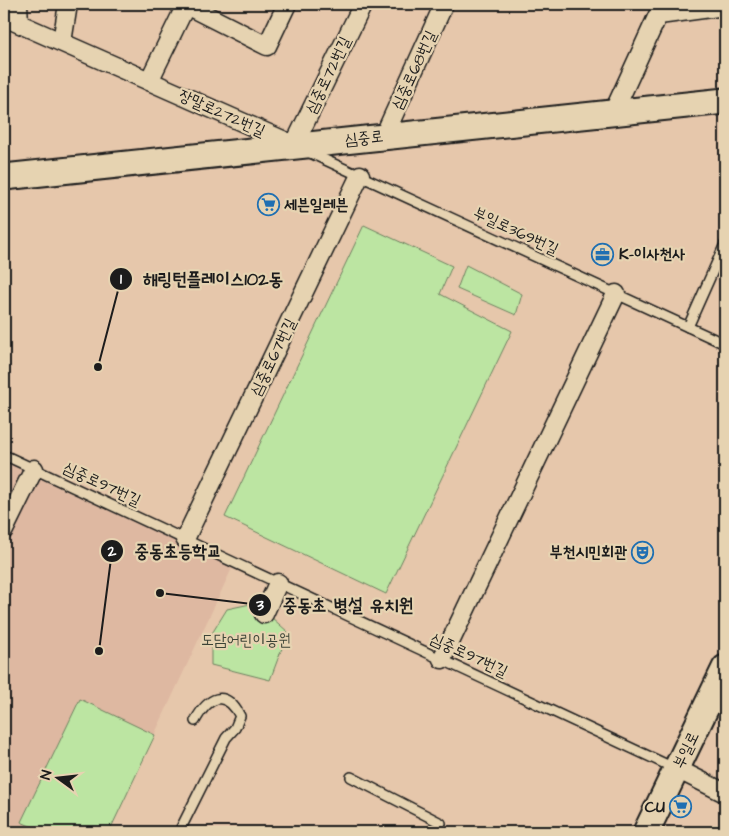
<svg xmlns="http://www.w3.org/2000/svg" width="729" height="836" viewBox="0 0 729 836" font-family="'Architects Daughter','Poor Story',sans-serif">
	<rect width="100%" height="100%" fill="#e6c7ab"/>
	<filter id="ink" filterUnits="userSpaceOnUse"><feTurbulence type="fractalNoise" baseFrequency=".02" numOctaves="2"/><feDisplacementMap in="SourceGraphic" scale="10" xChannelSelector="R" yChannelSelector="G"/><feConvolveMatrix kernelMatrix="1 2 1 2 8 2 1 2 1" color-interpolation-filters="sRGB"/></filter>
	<g filter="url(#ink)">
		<g fill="#deb8a1">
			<polygon points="4,455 34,469 4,529"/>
			<polygon points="34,476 232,568 109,832 7,832 4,831 4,541"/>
		</g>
		<g fill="#bce5a2" stroke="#6c805f">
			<polygon points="364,225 452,266 440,294 512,331 386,594 225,517"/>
			<polygon points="466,265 522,294 516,315 457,289"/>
			<polygon points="255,603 288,632 270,680 211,665 211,635 227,609"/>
			<polygon points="80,699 155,735 109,832 44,832 21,822"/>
		</g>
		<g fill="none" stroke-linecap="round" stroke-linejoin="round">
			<defs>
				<g id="lane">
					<polyline points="308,152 725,344"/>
					<polyline points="688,327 725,244"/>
					<polyline points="4,455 674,768"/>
					<polyline points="351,777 441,823 436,832"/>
					<path d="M179 832 226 738 235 728 240 716C225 688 208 697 195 721"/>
				</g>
				<g id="street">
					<polyline points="18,4 19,23"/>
					<polyline points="659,15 725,6"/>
					<polyline points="4,17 294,145 363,4"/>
					<polyline points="62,42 68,4"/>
					<polyline points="149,81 186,5 267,46 287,4"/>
					<polyline points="613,113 663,4"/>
					<polyline points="384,136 444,4"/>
					<polyline points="4,530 34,469"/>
					<polyline points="185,539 360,175"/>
					<polyline points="264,614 278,583"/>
					<polyline points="442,659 616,294"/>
					<polyline points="677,769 725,793"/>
				</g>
				<g id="secondary">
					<polyline points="4,177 725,101"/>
					<polyline points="646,832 725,668"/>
				</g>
			</defs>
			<use href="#lane" stroke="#1c1c1c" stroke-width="12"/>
			<use href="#street" stroke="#1c1c1c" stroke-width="21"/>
			<use href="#secondary" stroke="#1c1c1c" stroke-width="29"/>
			<use href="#lane" stroke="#e6d3b1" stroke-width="9"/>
			<use href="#street" stroke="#e6d3b1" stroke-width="18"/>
			<use href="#secondary" stroke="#e6d3b1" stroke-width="25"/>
		</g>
	</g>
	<defs>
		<symbol id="supermarket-ring" viewBox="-11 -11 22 22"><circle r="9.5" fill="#e6d3b1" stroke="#1f6fb2" stroke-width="1.5"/><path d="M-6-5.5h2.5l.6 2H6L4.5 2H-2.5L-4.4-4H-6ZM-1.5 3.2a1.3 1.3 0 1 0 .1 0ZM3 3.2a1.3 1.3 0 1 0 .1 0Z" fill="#1f6fb2"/></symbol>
		<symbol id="office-ring" viewBox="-11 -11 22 22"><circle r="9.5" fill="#e6d3b1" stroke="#1f6fb2" stroke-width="1.5"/><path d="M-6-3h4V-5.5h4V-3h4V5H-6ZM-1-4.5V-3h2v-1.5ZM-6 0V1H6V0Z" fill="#1f6fb2"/></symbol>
		<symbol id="theatre-ring" viewBox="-11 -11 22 22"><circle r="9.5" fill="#e6d3b1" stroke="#1f6fb2" stroke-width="1.5"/><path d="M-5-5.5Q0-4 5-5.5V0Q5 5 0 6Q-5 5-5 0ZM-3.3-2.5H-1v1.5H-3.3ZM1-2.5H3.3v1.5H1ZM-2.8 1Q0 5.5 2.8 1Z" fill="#1f6fb2"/></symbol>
	</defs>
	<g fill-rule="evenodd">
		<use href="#supermarket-ring" x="256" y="192" width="25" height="25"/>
		<use href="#office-ring" x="590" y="242" width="25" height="25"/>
		<use href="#theatre-ring" x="630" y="540" width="25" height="25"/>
		<use href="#supermarket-ring" x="668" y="794" width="25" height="25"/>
	</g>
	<g text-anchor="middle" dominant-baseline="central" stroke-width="4.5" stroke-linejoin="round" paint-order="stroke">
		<g font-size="16" fill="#1c1c1c" stroke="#e6d3b1">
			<text transform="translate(414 70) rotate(-65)">심중로68번길</text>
			<text transform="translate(328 75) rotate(-64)">심중로72번길</text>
			<text transform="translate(222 113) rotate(24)">장말로272번길</text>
			<text transform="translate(364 138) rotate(-6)">심중로</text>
			<text transform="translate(516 231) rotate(25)">부일로369번길</text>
			<text transform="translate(273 357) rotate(-64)">심중로67번길</text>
			<text transform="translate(102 484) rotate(25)">심중로97번길</text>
			<text transform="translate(469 655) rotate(25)">심중로97번길</text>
			<text transform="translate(686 750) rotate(-64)">부일로</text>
		</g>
		<g font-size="16" font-weight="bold" fill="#1c1c1c" stroke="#e6d3b1" text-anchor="start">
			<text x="284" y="205">세븐일레븐</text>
			<text x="619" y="254">K-이사천사</text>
			<text x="627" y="552" text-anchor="end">부천시민회관</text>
			<text x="665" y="807" text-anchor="end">CU</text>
		</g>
		<g font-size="16" fill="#3c4437" stroke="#e6d3b1">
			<text x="246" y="640">도담어린이공원</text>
		</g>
	</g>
	<path fill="none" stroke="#1c1c1c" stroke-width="2" d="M98 367L121 279M99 651L112 551M160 593L260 605"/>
	<g fill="#1c1c1c" stroke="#e6d3b1" stroke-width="2">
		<circle cx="98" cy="367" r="5"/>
		<circle cx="99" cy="651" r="5"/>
		<circle cx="160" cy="593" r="5"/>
		<circle cx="121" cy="279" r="12"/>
		<circle cx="112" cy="551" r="12"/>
		<circle cx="260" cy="605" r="12"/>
	</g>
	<g font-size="15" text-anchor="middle" font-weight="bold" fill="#fff">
		<text x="121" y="284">1</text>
		<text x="112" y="556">2</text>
		<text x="260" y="610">3</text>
	</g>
	<g font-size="18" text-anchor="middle" font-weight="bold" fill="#1c1c1c" stroke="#e6d3b1" stroke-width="4.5" stroke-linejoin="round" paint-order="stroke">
		<text x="213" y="285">해링턴플레이스102동</text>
		<text x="178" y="557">중동초등학교</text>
		<text x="348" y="611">중동초 병설 유치원</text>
	</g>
	<rect width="729" height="836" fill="none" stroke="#e6d3b1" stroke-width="20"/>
	<rect x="10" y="10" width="709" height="816" fill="none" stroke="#1c1c1c" stroke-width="2" filter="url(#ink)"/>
	<g transform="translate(58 778) rotate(285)" stroke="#e6d3b1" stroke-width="4" paint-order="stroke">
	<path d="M0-4L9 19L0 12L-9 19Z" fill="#1c1c1c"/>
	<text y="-8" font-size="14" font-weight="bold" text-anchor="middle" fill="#1c1c1c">N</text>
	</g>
</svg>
